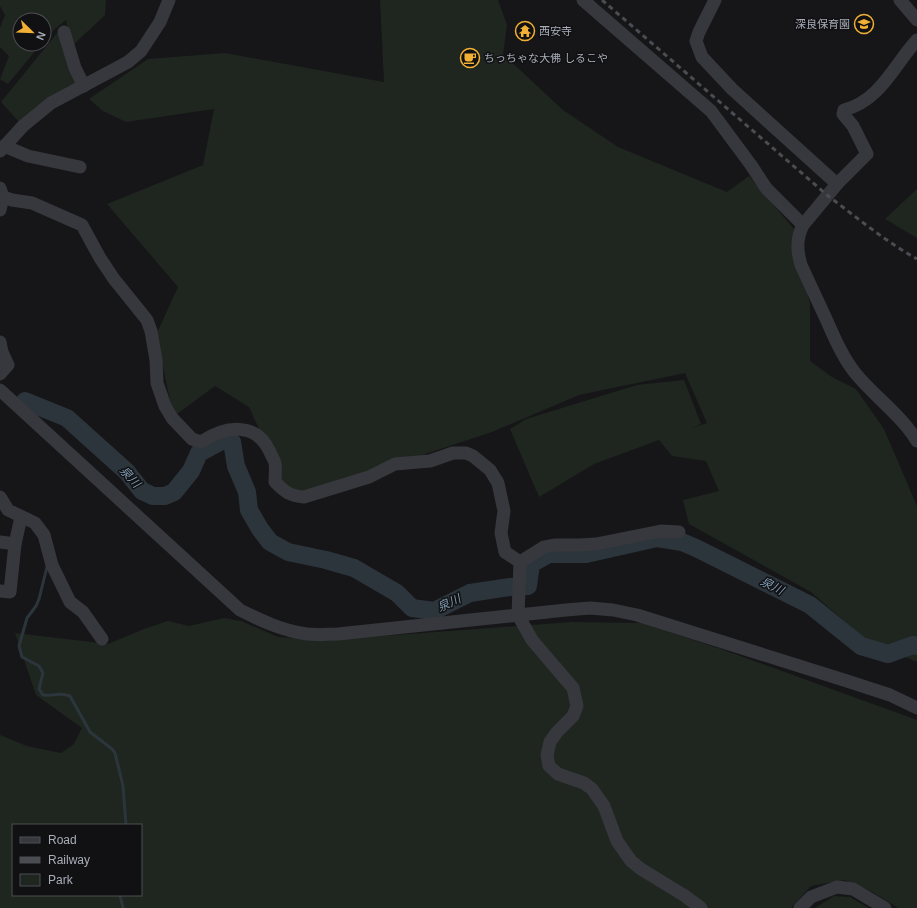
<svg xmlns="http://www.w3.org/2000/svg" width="917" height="908" viewBox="0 0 917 908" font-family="Helvetica,'Noto Sans JP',sans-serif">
	<rect width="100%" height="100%" fill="#161618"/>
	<g fill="#1e261f" fill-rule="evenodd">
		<polygon points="0,0 106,0 105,15 72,46 66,20 50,33 44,40 44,20 20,20 20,44 41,44 8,84 0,79 9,56 0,47 0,28 5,15 0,6"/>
		<polygon points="380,0 498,0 507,25 503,54 563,110 618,147 727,192 749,176 799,235 801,266 810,304 810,361 832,377 856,389 884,429 917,506 917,662 866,640 811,592 689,524 683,500 719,491 706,461 672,456 659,440 594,464 539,497 510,429 526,419 637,385 684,380 701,424 692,428 707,423 685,373 579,395 492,432 298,496 275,482 265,442 249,407 215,386 177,414 173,414 156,335 178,287 107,204 203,165 214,109 126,122 103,111 89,99 148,59 225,53 384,82"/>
		<polygon points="58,32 81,81 21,124 1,102"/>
		<polygon points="917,189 917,238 885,219"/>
		<path d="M224 618 241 621 278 637 328 640 571 622 641 623 721 649 917 720V908H898L872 892 844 880 811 886 791 908H0V735L27 746 61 753 74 744 82 728 36 695 15 633 108 644 144 629 168 621 189 626ZM13 825H141V895H13Z"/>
		<polygon points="834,896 850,897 869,908 815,908"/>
	</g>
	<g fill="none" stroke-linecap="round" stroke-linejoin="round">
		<g stroke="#2c353c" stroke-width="3">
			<path d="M47 567 39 599 36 606 27 618 19 646 22 657 39 666 43 673 39 689 43 695C55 697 58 691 70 696L90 732 112 749 115 753 123 786 126 825"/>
			<polyline points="120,895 123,908"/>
		</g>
		<polyline stroke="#2c353c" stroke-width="18" points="25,401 67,418 127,472 142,491 153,496 165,496 174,492 191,471 199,453 225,439 232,442 236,466 247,492 249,510 260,529 270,542 288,552 326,560 354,568 397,593 412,608 434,611 470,593 510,587 528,586 531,564 549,554 586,554 657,538 682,542 696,548 810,605 861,646 888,654 913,645 917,646"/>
		<g stroke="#37383d" stroke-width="13">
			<polyline points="583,0 711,111 751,165 766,188 803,225"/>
			<path d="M715 0 699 32 696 41 702 57 732 89 837 184 803 225C796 239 797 251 801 265 810 284 818 302 827 321 835 339 843 358 856 374 875 397 901 415 917 441"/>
			<polyline points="900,0 917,20"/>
			<polyline points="64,32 75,68 84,86"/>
			<polyline points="4,146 28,156 80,167"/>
			<polyline points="0,151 23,126 51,103 128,62 141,51 160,22 169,0"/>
			<path d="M837 184 867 154 853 126 843 114 844 110C880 101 894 65 917 40"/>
			<polyline points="0,188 3,197 0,210"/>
			<path d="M3 197 12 200 32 203 82 225 100 258 114 279 147 320 151 331 156 360 157 383 165 406 172 418 192 439 201 442C225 426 256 421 270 452 271 455 274 459 275 463 276 469 275 476 275 482 285 492 290 496 304 497L369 477 395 464 430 461 453 453H466L473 456 490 470 498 483 504 511 501 533 505 552 520 562"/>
			<polyline points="0,342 2,352 8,365 0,374"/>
			<path d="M0 390 240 610C262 621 283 631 307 634 317 635 328 634 338 634L566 610 590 608 613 610 637 615 847 681 890 695 917 708"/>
			<polyline points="0,497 8,510 35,523 44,535 52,565 70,602 83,612 102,639"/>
			<polyline points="0,542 15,544 21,517"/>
			<polyline points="520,562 518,615 532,640 573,688 577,706 573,716 557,732 550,742 547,755 549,766 558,774 584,783 592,789 604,806 617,841 631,861 641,869 685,896 701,908"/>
			<polyline points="520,562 544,547 554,545 579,545 596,544 661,531 679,532"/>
			<polyline points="0,591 10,592 15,544"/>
			<polyline points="800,908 811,897 837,887 853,889 885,908"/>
		</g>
		<path stroke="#4a4c52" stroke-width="3" stroke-dasharray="5 4" stroke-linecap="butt" d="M602 0 827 195C856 217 885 241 917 259"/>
	</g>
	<defs>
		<symbol id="school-ring" viewBox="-11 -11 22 22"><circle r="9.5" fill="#111113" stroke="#f2b134" stroke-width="1.5"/><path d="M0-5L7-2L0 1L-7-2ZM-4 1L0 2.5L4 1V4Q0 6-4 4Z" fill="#f2b134"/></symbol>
		<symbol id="temple-ring" viewBox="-11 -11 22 22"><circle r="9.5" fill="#111113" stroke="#f2b134" stroke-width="1.5"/><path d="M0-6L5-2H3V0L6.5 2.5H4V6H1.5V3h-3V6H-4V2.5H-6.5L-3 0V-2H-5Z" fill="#f2b134"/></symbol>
		<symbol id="cafe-ring" viewBox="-11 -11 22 22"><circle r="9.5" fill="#111113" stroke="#f2b134" stroke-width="1.5"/><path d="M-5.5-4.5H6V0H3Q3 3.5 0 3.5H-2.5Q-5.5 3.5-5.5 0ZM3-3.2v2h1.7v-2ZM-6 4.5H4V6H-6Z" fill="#f2b134"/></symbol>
	</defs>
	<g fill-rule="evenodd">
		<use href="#school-ring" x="853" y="13" width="22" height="22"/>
		<use href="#temple-ring" x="514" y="20" width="22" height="22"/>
		<use href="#cafe-ring" x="459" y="47" width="22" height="22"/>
	</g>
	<g text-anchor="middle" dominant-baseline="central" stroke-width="3" stroke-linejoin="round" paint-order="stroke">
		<g font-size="11" fill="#a8adb8" stroke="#111113" text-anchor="start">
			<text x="850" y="24" text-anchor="end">深良保育園</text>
			<text x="539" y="31">西安寺</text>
			<text x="484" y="58">ちっちゃな大佛 しるこや</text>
		</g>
		<g font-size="12" font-style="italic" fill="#7f9bb3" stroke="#111113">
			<text transform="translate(130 477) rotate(47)">泉川</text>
			<text transform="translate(772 586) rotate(27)">泉川</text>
			<text transform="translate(449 603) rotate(-25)">泉川</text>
		</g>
	</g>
	<rect x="12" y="824" width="130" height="72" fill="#111113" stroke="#4d4f55"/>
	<rect x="20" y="837" width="20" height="6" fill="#37383d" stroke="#4d4f55"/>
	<text x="48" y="844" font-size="12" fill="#a8adb8">Road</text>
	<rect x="20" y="857" width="20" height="6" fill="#4a4c52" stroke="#4d4f55"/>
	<text x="48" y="864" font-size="12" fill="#a8adb8">Railway</text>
	<rect x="20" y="874" width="20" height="12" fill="#1e261f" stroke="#4d4f55"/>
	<text x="48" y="884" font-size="12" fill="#a8adb8">Park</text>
	<g transform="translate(32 32) rotate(113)"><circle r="19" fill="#111113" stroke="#4d4f55"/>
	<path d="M0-3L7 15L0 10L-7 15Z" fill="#f2b134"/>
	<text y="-6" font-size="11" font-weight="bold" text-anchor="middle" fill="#a8adb8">N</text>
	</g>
</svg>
